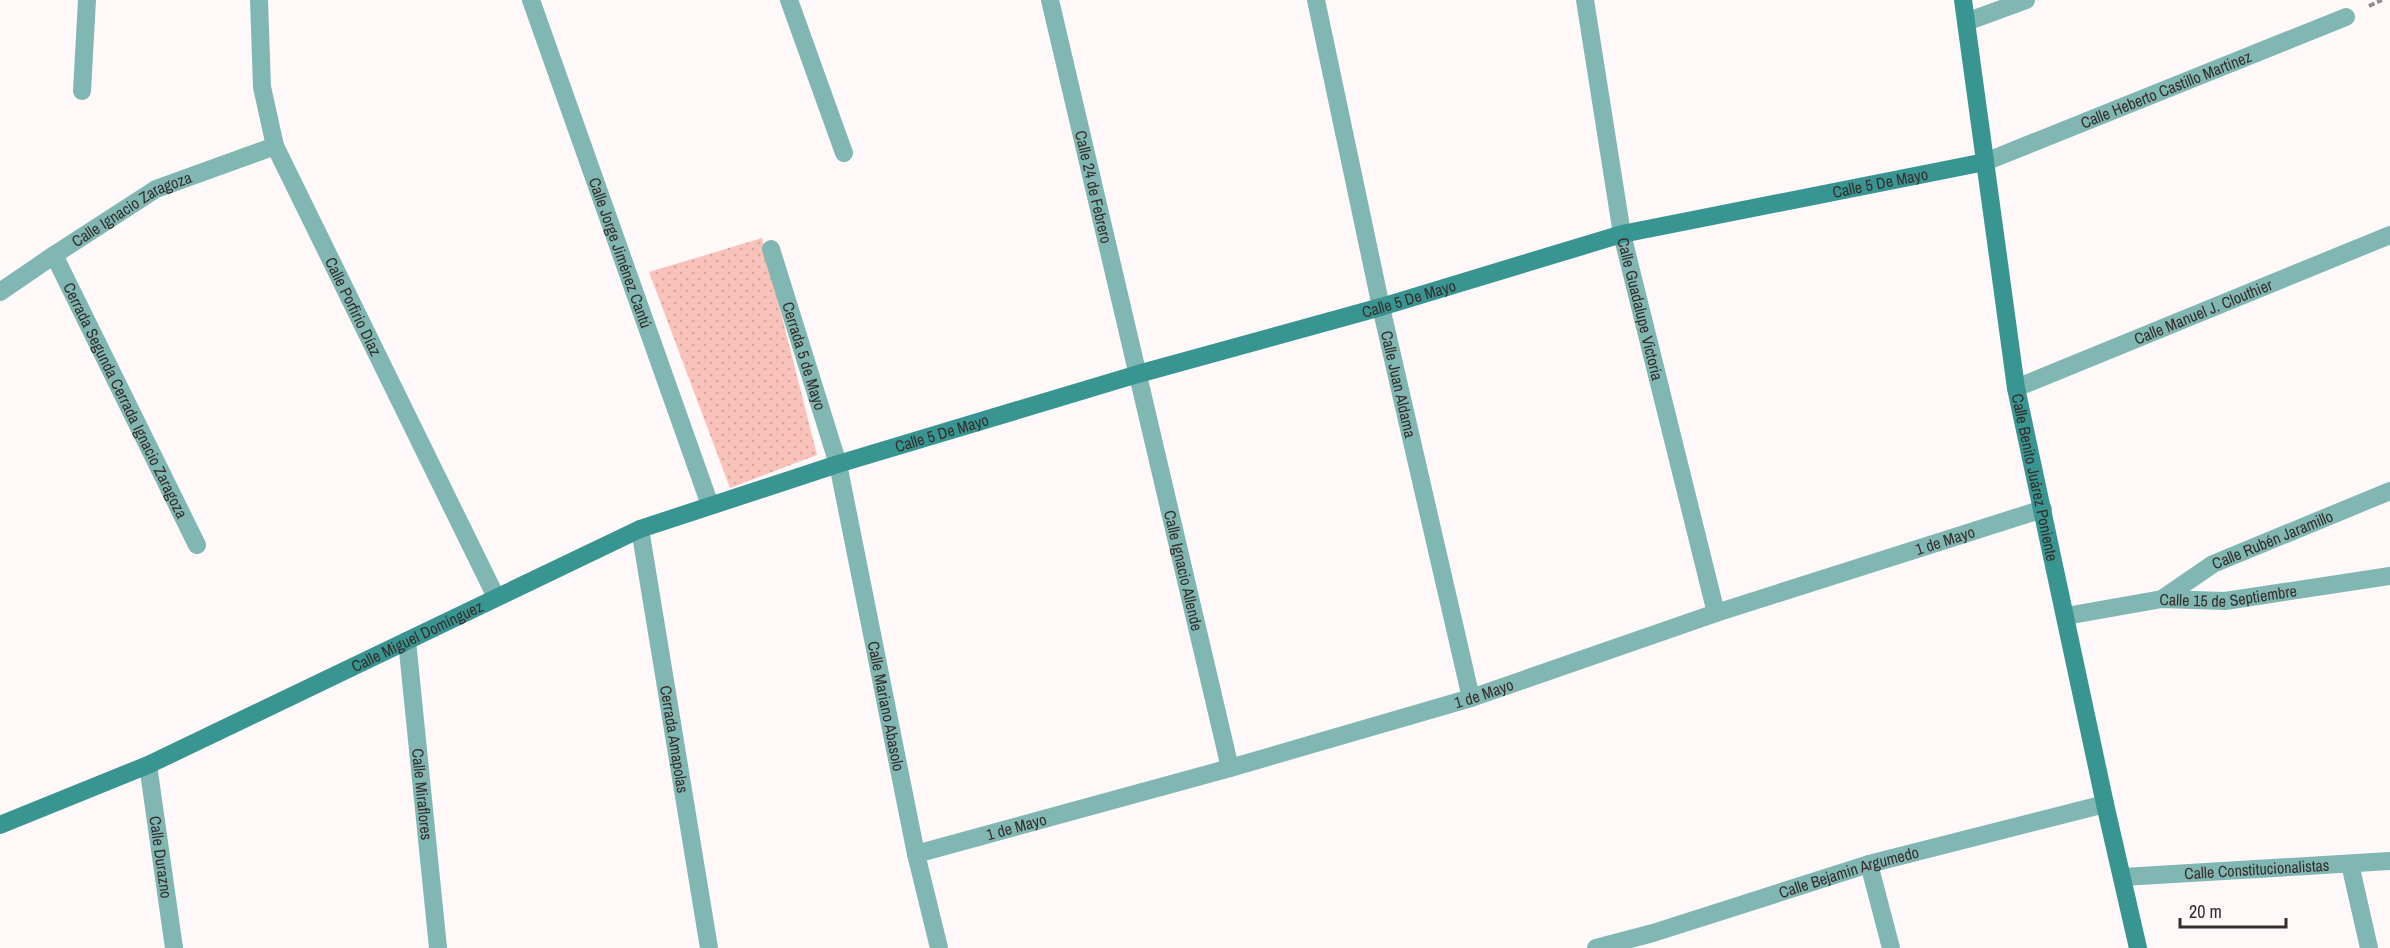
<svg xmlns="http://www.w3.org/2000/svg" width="2390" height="948" viewBox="0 0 2390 948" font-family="'Archivo Narrow',sans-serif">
	<defs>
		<pattern id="park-dots" width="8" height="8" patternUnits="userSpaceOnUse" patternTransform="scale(1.5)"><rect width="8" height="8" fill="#f9c2ba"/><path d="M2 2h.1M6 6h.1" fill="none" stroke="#d6a7a0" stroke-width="1.8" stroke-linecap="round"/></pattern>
	</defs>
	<rect width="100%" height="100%" fill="#fef8f8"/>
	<polygon fill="url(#park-dots)" points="762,238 817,455 730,488 649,272"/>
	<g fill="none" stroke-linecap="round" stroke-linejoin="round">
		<polyline stroke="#948c8b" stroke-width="4" stroke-dasharray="6 3" stroke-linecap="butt" points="2369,6 2382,0"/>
		<g stroke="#80b7b3" stroke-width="18">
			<path id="s1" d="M259 0 262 87 275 146 496 597"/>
			<path id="s2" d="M531 0 710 505"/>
			<polyline points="789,0 844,153"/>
			<path id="s3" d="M1050 0 1230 768"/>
			<path id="s4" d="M1316 0 1381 307 1471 698"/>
			<path id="s5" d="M1585 0 1622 234 1716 613"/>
			<polyline points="1966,22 2026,0"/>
			<polyline points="82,91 87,0"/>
			<path id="s6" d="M1985 162 2346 17"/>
			<path id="s7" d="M771 249 838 464 916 854 939 948"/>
			<path id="s8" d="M54 255 197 545"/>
			<path id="s9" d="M0 292 54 255 156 189 275 146"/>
			<path id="s10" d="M2016 388 2390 235"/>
			<path id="s11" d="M640 529 709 948"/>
			<path id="s12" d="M2162 599 2213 564 2390 491"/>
			<path id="s13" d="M2066 616 2162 599 2225 601 2390 576"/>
			<path id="s14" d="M407 641 438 948"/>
			<path id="s15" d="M148 765 174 948"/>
			<path id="s16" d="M916 854 1230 768 1471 698 1716 613 2043 509"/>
			<polyline points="1869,864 1891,948"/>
			<polyline points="2350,864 2369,948"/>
			<path id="s17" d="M2123 877 2390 861"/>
			<path id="s18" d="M1596 948 1653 933 1869 864 2105 804"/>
		</g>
		<g stroke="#389591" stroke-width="18">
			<path id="s19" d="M1963 0 2016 388 2105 804 2138 948"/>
			<path id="s20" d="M0 825 148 765 640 529 838 464 1138 374 1381 307 1622 234 1985 162"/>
		</g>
	</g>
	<g text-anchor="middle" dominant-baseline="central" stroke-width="6" stroke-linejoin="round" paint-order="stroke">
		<g font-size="16" fill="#372e2c" stroke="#fef8f8">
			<text stroke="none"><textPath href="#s6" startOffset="195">Calle Heberto Castillo Martinez</textPath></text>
			<text stroke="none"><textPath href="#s20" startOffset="1994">Calle 5 De Mayo</textPath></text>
			<text stroke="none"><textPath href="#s3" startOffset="192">Calle 24 de Febrero</textPath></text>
			<text stroke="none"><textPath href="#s9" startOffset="156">Calle Ignacio Zaragoza</textPath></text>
			<text stroke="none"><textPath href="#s2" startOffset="268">Calle Jorge Jiménez Cantú</textPath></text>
			<text stroke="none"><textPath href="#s20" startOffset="1508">Calle 5 De Mayo</textPath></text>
			<text stroke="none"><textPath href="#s1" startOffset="326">Calle Porfirio Díaz</textPath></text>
			<text stroke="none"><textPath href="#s5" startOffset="314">Calle Guadalupe Victoria</textPath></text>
			<text stroke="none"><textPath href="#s10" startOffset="202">Calle Manuel J. Clouthier</textPath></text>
			<text stroke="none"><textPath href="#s7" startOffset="112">Cerrada 5 de Mayo</textPath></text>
			<text stroke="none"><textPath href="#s4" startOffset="393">Calle Juan Aldama</textPath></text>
			<text stroke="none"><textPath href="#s8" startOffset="162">Cerrada Segunda Cerrada Ignacio Zaragoza</textPath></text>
			<text stroke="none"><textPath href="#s20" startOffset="1022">Calle 5 De Mayo</textPath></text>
			<text stroke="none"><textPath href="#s19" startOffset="483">Calle Benito Juárez Poniente</textPath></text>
			<text stroke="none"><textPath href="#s12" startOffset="126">Calle Rubén Jaramillo</textPath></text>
			<text stroke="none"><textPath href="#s16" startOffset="1076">1 de Mayo</textPath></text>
			<text stroke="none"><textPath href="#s3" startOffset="586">Calle Ignacio Allende</textPath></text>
			<text stroke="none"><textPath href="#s13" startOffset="164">Calle 15 de Septiembre</textPath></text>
			<text stroke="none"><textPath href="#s20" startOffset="458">Calle Miguel Domínguez</textPath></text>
			<text stroke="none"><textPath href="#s16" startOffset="590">1 de Mayo</textPath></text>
			<text stroke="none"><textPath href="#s7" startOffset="472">Calle Mariano Abasolo</textPath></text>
			<text stroke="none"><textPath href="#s11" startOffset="213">Cerrada Amapolas</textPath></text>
			<text stroke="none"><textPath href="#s14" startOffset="154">Calle Miraflores</textPath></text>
			<text stroke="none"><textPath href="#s16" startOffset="104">1 de Mayo</textPath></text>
			<text stroke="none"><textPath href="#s15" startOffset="93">Calle Durazno</textPath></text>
			<text stroke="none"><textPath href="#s17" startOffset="134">Calle Constitucionalistas</textPath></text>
			<text stroke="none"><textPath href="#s18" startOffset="264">Calle Bejamin Argumedo</textPath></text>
		</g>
	</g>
	<path d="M2180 918v9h106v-9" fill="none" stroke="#372e2c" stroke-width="3"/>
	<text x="2189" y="918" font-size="18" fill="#372e2c" stroke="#fef8f8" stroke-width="4.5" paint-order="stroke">20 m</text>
</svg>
